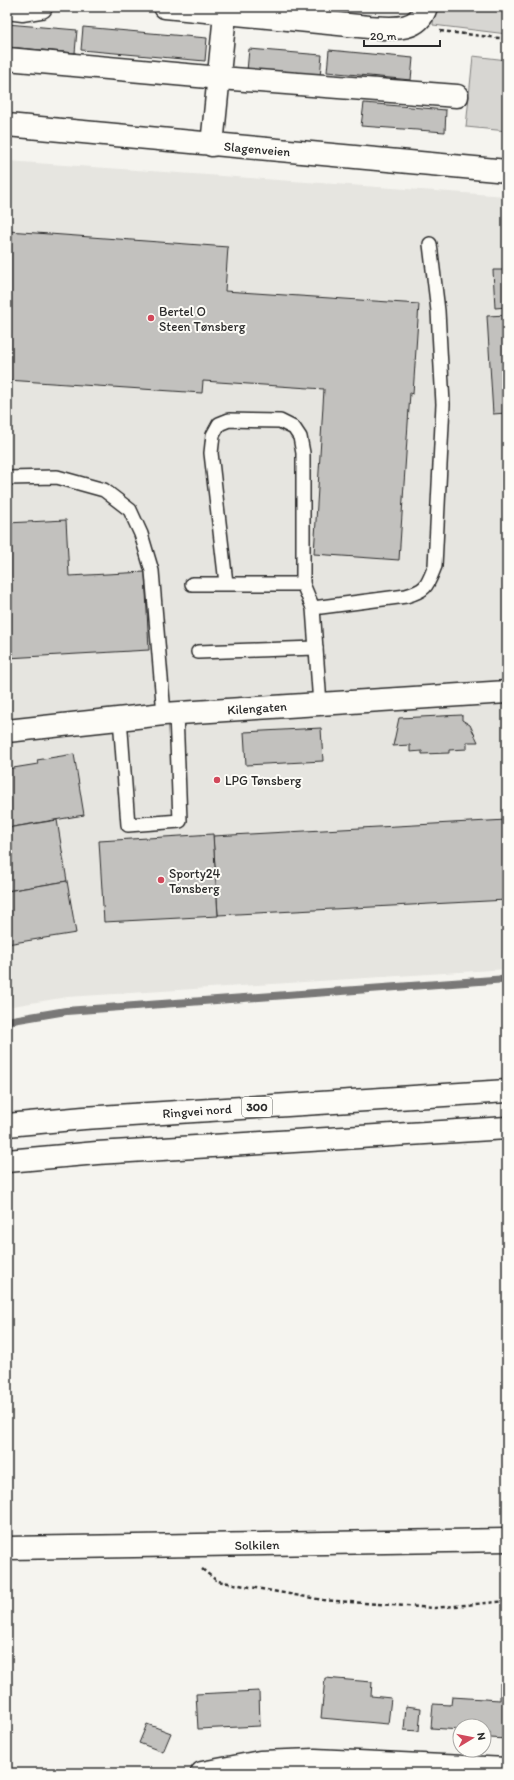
<svg xmlns="http://www.w3.org/2000/svg" width="514" height="1780" viewBox="0 0 514 1780" font-family="Itim,sans-serif">
	<rect width="100%" height="100%" fill="#f5f4ef"/>
	<filter id="ink" filterUnits="userSpaceOnUse"><feTurbulence type="fractalNoise" baseFrequency=".025" numOctaves="2"/><feDisplacementMap in="SourceGraphic" scale="8" xChannelSelector="R" yChannelSelector="G"/><feConvolveMatrix kernelMatrix="1 2 1 2 8 2 1 2 1" color-interpolation-filters="sRGB"/></filter>
	<g filter="url(#ink)">
		<polygon fill="#e6e5e0" points="7,161 507,196 507,969 67,997 7,1007"/>
		<g fill="#d7d6d2" stroke="#81807e">
			<polygon points="434,7 507,7 507,34 433,25"/>
			<polygon points="473,56 507,60 507,131 466,127"/>
		</g>
		<g fill="none" stroke-linecap="round" stroke-linejoin="round">
			<polyline stroke="#797877" stroke-width="8" points="7,1021 66,1011 507,979"/>
		</g>
		<g fill="#c2c1be" stroke="#2b2b2b">
			<polygon points="7,24 77,30 75,53 7,47"/>
			<polygon points="83,27 207,38 205,61 81,50"/>
			<polygon points="249,49 322,55 320,77 247,71"/>
			<polygon points="329,50 413,58 411,80 327,72"/>
			<polygon points="364,103 446,110 445,132 361,126"/>
			<polygon points="8,231 228,247 225,291 419,304 413,394 410,393 399,560 314,554 324,389 203,381 202,393 7,380 7,233"/>
			<polygon points="493,270 507,270 507,307 495,308"/>
			<polygon points="507,315 507,413 493,414 487,316"/>
			<polygon points="66,520 69,576 145,572 149,650 7,658 7,523"/>
			<polygon points="462,715 462,720 470,725 478,742 467,742 467,749 449,750 449,753 422,754 422,751 410,752 410,745 393,746 399,718"/>
			<polygon points="321,728 323,761 246,765 244,732"/>
			<polygon points="74,754 84,815 7,828 7,769 38,764 37,760"/>
			<polygon points="57,820 67,881 7,891 7,828"/>
			<polygon points="507,820 507,900 218,915 213,836"/>
			<polygon points="213,834 218,916 104,922 99,841"/>
			<polygon points="67,881 76,933 7,944 7,891"/>
			<polygon points="325,1678 372,1682 371,1696 391,1698 388,1724 321,1718"/>
			<polygon points="500,1683 507,1683 507,1739 490,1738 490,1732 484,1731 484,1726 460,1726 460,1730 431,1728 433,1704 451,1705 452,1697 500,1700"/>
			<polygon points="259,1691 260,1726 198,1729 196,1694"/>
			<polygon points="406,1706 421,1708 419,1731 404,1730"/>
			<polygon points="147,1724 171,1733 163,1752 139,1743"/>
		</g>
		<g fill="none" stroke-linecap="round" stroke-linejoin="round">
			<defs>
				<g id="lane">
					<polyline points="7,478 57,477 104,490 130,510 141,534 152,571 164,714"/>
					<polyline points="226,583 211,453 213,435 219,424 229,420 280,421 294,428 300,437 303,453 303,584 313,608 320,704"/>
					<polyline points="192,584 303,584"/>
					<path d="M313 608 406 596C427 590 427 586 435 566L443 404 438 311 430 244"/>
					<polyline points="198,652 316,648"/>
					<polyline points="120,718 128,825 180,821 176,713"/>
				</g>
				<g id="street">
					<path d="M165 7 369 27C390 28 418 33 426 7"/>
					<polyline points="7,8 23,10 41,7"/>
					<polyline points="7,59 220,78 457,96"/>
					<polyline points="212,145 225,14"/>
					<polyline points="7,731 164,714 507,692"/>
					<polyline points="7,1548 507,1540"/>
					<polyline points="202,1773 260,1762 315,1760 507,1769"/>
				</g>
				<polyline id="secondary" points="7,125 507,171"/>
				<g id="primary">
					<polyline points="7,1125 84,1118 507,1091"/>
					<polyline points="7,1161 97,1153 507,1128"/>
				</g>
			</defs>
			<use href="#lane" stroke="#2b2b2b" stroke-width="16"/>
			<use href="#street" stroke="#2b2b2b" stroke-width="25"/>
			<use href="#secondary" stroke="#2b2b2b" stroke-width="25"/>
			<use href="#primary" stroke="#2b2b2b" stroke-width="25"/>
			<g stroke="#2b2b2b" stroke-width="2.5" stroke-dasharray="4 3" stroke-linecap="butt">
				<polyline points="440,31 507,39"/>
				<polyline points="202,1569 217,1581 323,1600 434,1608 507,1601"/>
			</g>
			<use href="#lane" stroke="#fdfcf7" stroke-width="13"/>
			<use href="#street" stroke="#fdfcf7" stroke-width="22"/>
			<use href="#secondary" stroke="#fdfcf7" stroke-width="22"/>
			<use href="#primary" stroke="#fdfcf7" stroke-width="22"/>
		</g>
	</g>
	<g fill="#d1495b" stroke="#fdfcf7" stroke-width="1.5">
		<circle cx="151" cy="318" r="4"/>
		<circle cx="217" cy="780" r="4"/>
		<circle cx="161" cy="880" r="4"/>
	</g>
	<g text-anchor="middle" dominant-baseline="central" stroke-width="4" stroke-linejoin="round" paint-order="stroke">
		<rect fill="#fdfcf7" stroke="#6a6a68" stroke-width="1" x="242" y="1097" width="30" height="20" rx="3"/>
		<g font-size="12" font-weight="bold" fill="#2b2b2b">
			<text x="257" y="1107">300</text>
		</g>
		<g font-size="13" fill="#2b2b2b" stroke="#fdfcf7">
			<text transform="translate(257 149) rotate(5)">Slagenveien</text>
			<text transform="translate(257 708) rotate(-4)">Kilengaten</text>
			<text transform="translate(197 1111) rotate(-4)">Ringvei nord</text>
			<text transform="translate(257 1545) rotate(-1)">Solkilen</text>
		</g>
		<g font-size="13" fill="#2b2b2b" stroke="#fdfcf7" text-anchor="start">
			<text x="159" y="311">Bertel O<tspan x="159" dy="15">Steen Tønsberg</tspan></text>
			<text x="225" y="780">LPG Tønsberg</text>
			<text x="169" y="873">Sporty24<tspan x="169" dy="15">Tønsberg</tspan></text>
		</g>
	</g>
	<rect width="514" height="1780" fill="none" stroke="#fdfcf7" stroke-width="24"/>
	<rect x="12" y="12" width="490" height="1756" fill="none" stroke="#2b2b2b" stroke-width="1.5" filter="url(#ink)"/>
	<g transform="translate(472 1738) rotate(80)"><circle r="19" fill="#fdfcf7" stroke="#a9a8a5"/>
	<path d="M0-3L7 15L0 10L-7 15Z" fill="#d1495b"/>
	<text y="-6" font-size="11" font-weight="bold" text-anchor="middle" fill="#2b2b2b">N</text>
	</g>
	<path d="M364 40v6h76v-6" fill="none" stroke="#2b2b2b" stroke-width="2"/>
	<text x="370" y="40" font-size="12" fill="#2b2b2b" stroke="#fdfcf7" stroke-width="3" paint-order="stroke">20 m</text>
</svg>
